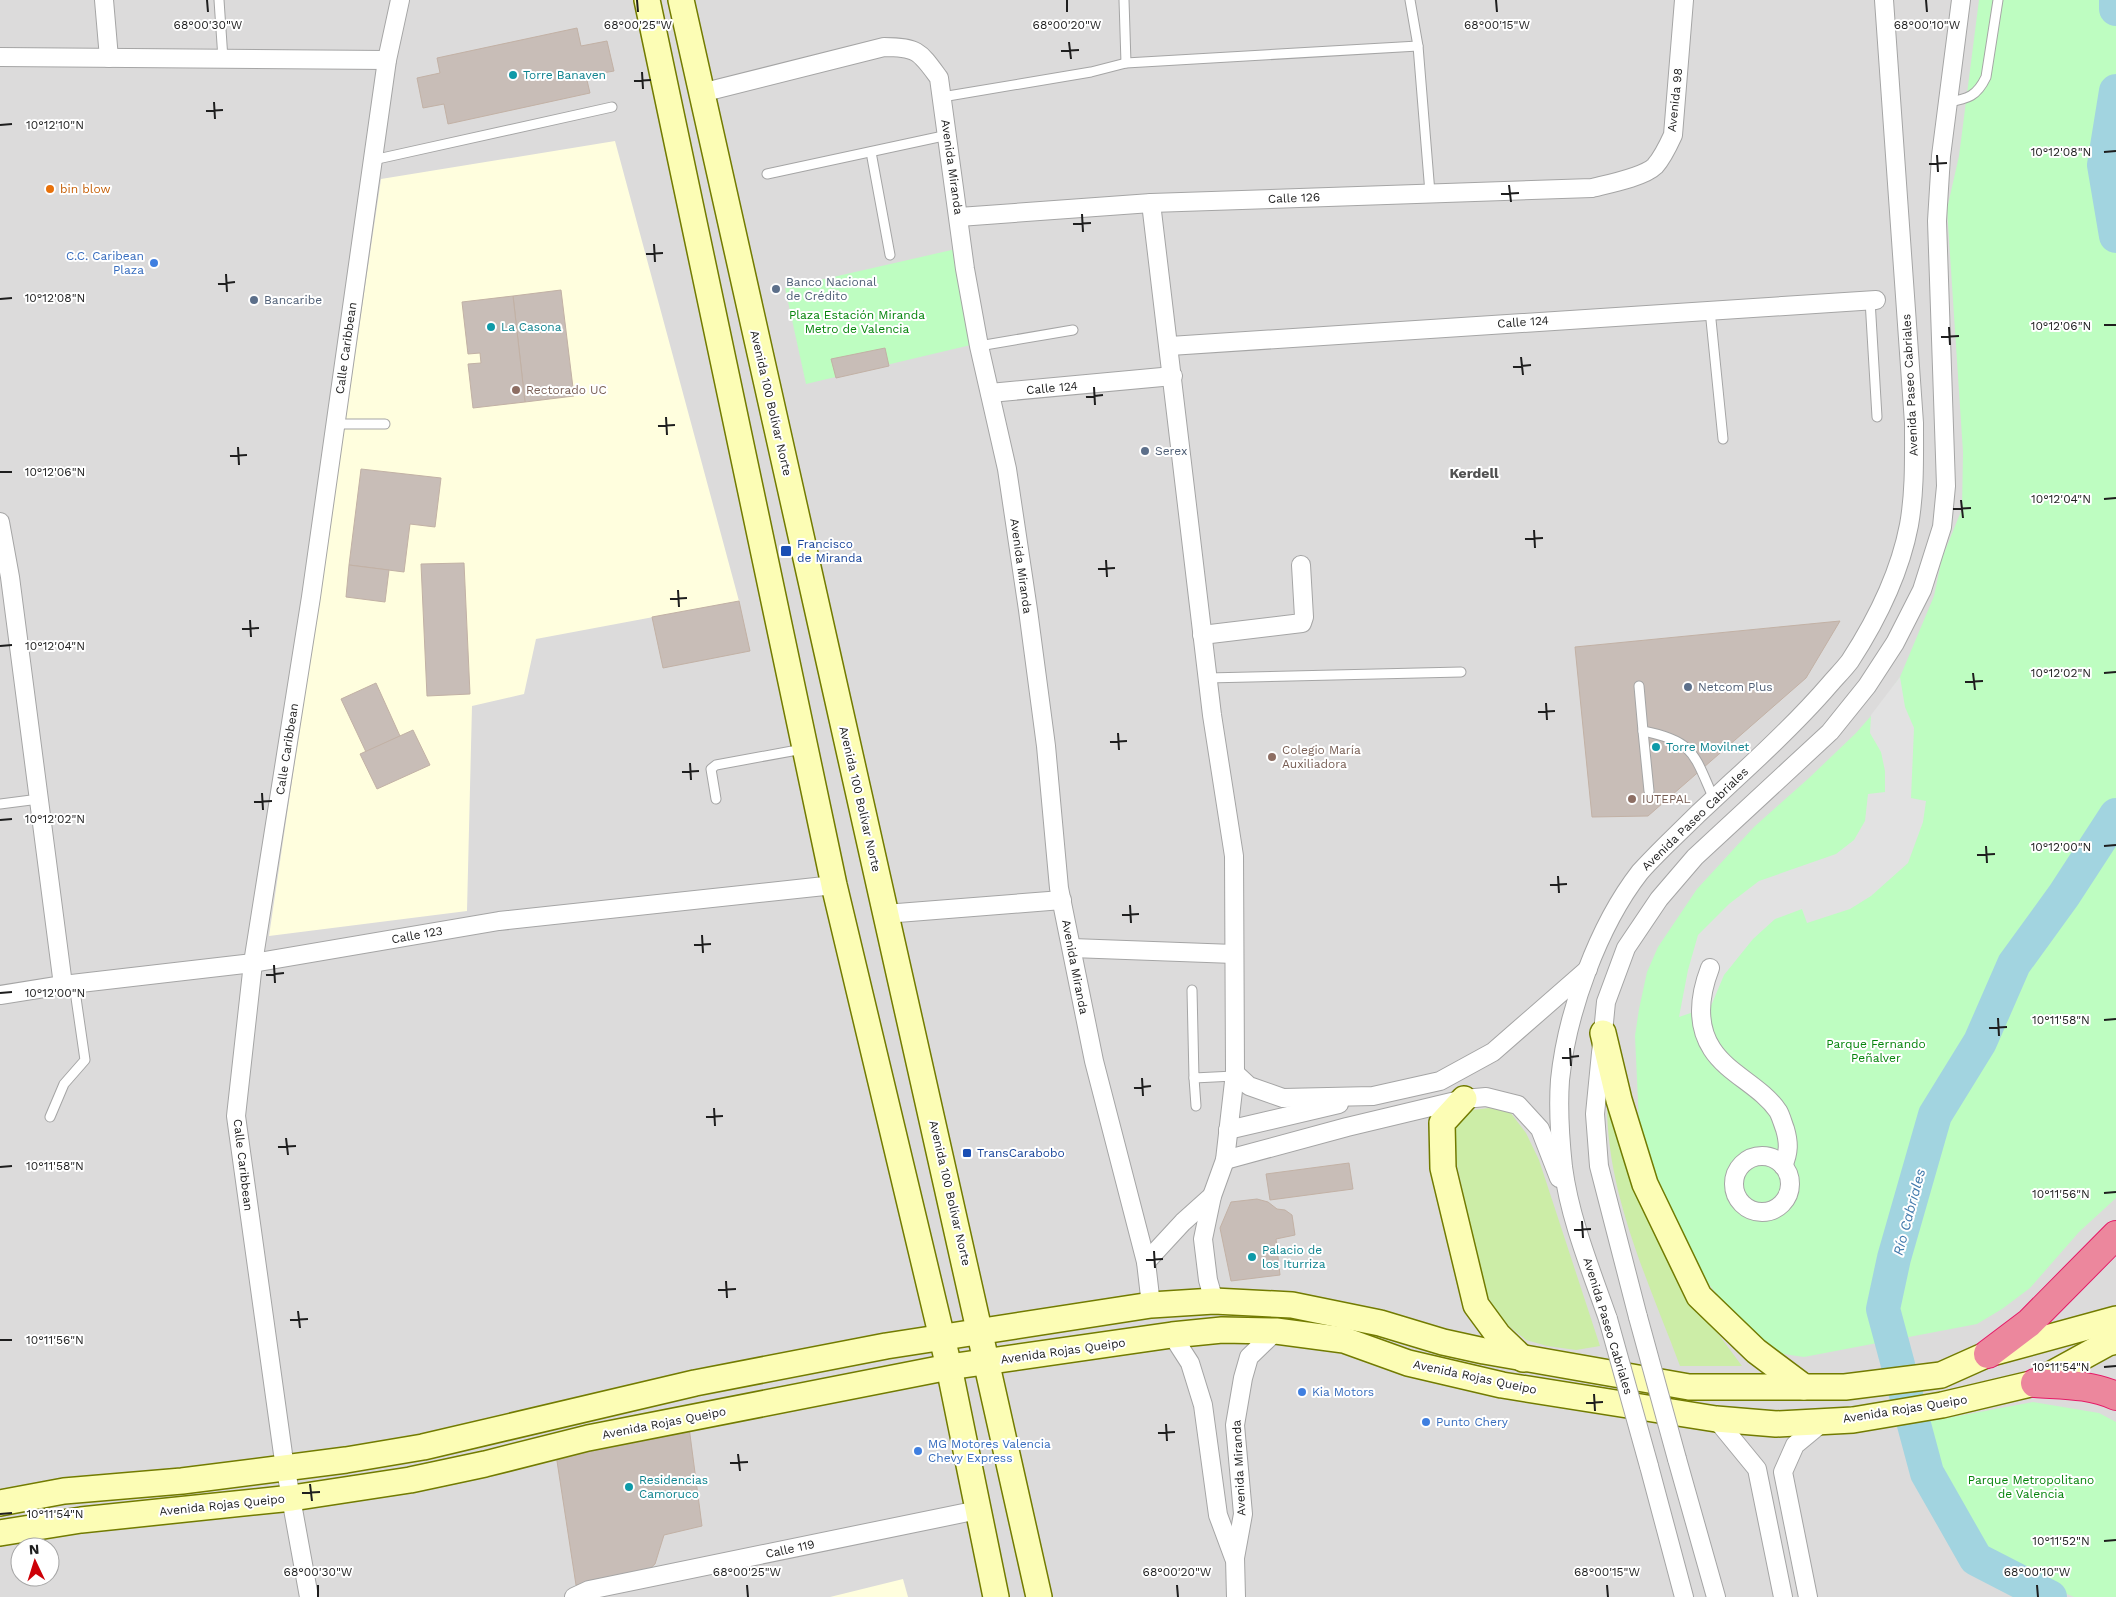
<svg xmlns="http://www.w3.org/2000/svg" width="2116" height="1597" viewBox="0 0 2116 1597" font-family="'Work Sans',sans-serif">
	<rect width="100%" height="100%" fill="#f0ebe4"/>
	<path fill="#dcdbdb" fill-rule="evenodd" d="M0 0H2116V1597H0ZM20 1547H50V1577H20Z"/>
	<g fill="#fffede">
		<polygon points="615,141 739,601 536,639 524,694 472,706 467,911 269,936 381,179"/>
		<polygon points="903,1579 908,1597 830,1597"/>
	</g>
	<g fill="#cceda7">
		<path d="M1607 1105 1713 1327 1742 1366H1680C1649 1283 1607 1195 1607 1105Z"/>
		<polygon points="1489,1108 1510,1112 1526,1133 1539,1160 1600,1346 1576,1350 1547,1346 1526,1340 1509,1326 1497,1312 1484,1290 1454,1150 1454,1129 1459,1117 1473,1110"/>
	</g>
	<g fill="#befdc1">
		<polygon points="1979,0 2116,0 2116,1198 2079,1232 2030,1288 2002,1309 1977,1324 1804,1357 1777,1353 1723,1302 1703,1277 1666,1208 1639,1123 1635,1036 1639,1009 1647,972 1658,947 1697,889 1754,827 1809,778 1856,733 1878,708 1900,677 1934,596 1942,558 1962,509 1963,452 1947,209 1959,156"/>
		<polygon points="956,249 975,344 806,384 785,288"/>
		<polygon points="2033,1402 2099,1413 2116,1422 2116,1597 2074,1597 1967,1552 1918,1453 1910,1425"/>
	</g>
	<polygon fill="#e2e2e2" points="1900,677 1905,707 1914,728 1911,798 1926,801 1923,822 1908,863 1871,896 1850,909 1807,923 1802,909 1775,919 1753,939 1724,975 1711,1006 1679,1017 1688,970 1698,935 1729,904 1759,881 1836,854 1854,840 1865,821 1868,794 1885,792 1885,771 1881,752 1870,733 1871,715"/>
	<g fill="none" stroke-linecap="round" stroke-linejoin="round">
		<g stroke="#a2d4e0" stroke-width="34">
			<polyline points="2116,0 2116,9"/>
			<polyline points="2116,91 2104,165 2116,236"/>
			<polyline points="2050,1597 1976,1559 1927,1473 1883,1309 1894,1258 1935,1115 1980,1042 2014,964 2064,895 2116,815"/>
		</g>
	</g>
	<g fill="#c8bdb7" stroke="#c2b1a5">
		<polygon points="577,28 581,46 607,41 614,71 586,76 590,93 448,124 444,104 423,108 417,78 440,73 437,58"/>
		<polygon points="561,290 574,396 525,402 513,296"/>
		<polygon points="513,296 525,402 473,408 468,364 481,363 480,353 468,354 462,302"/>
		<polygon points="885,348 889,366 836,378 831,359"/>
		<polygon points="361,469 441,478 435,527 410,524 404,572 349,565"/>
		<polygon points="464,563 470,694 427,696 421,564"/>
		<polygon points="349,565 389,570 385,602 346,597"/>
		<polygon points="739,601 750,651 663,668 652,617"/>
		<polygon points="1840,621 1806,678 1648,816 1592,817 1575,647"/>
		<polygon points="376,683 400,736 366,752 341,699"/>
		<polygon points="413,730 430,765 377,789 360,754"/>
		<polygon points="1349,1163 1353,1189 1270,1200 1266,1174"/>
		<polygon points="1257,1199 1268,1202 1277,1209 1285,1210 1292,1215 1295,1235 1276,1239 1280,1275 1231,1281 1220,1228 1231,1202"/>
		<polygon points="689,1427 702,1526 664,1535 655,1564 645,1573 576,1585 555,1448"/>
	</g>
	<g fill="none" stroke-linecap="round" stroke-linejoin="round">
		<defs>
			<g id="lane">
				<polyline points="219,0 223,59"/>
				<polyline points="1124,0 1126,63"/>
				<polyline points="1410,0 1418,46 1430,193"/>
				<polyline points="942,97 1091,72 1126,63 1418,46"/>
				<path d="M1948 102C1968 99 1977 96 1986 77L1998 0"/>
				<polyline points="871,152 890,255"/>
				<polyline points="373,160 612,107"/>
				<polyline points="767,174 948,135"/>
				<polyline points="1870,300 1877,417"/>
				<polyline points="1710,310 1723,439"/>
				<polyline points="979,346 1073,330"/>
				<polyline points="336,424 385,424"/>
				<polyline points="1207,678 1461,672"/>
				<path d="M1639 686 1643 731C1695 741 1694 755 1714 799"/>
				<polyline points="1643,731 1649,791"/>
				<polyline points="716,799 711,769 716,765 803,749"/>
				<polyline points="0,804 39,799"/>
				<polyline points="1192,990 1194,1078 1234,1076"/>
				<polyline points="1194,1078 1196,1106"/>
				<polyline points="50,1117 64,1084 85,1060 74,984"/>
			</g>
			<g id="street">
				<polyline points="104,0 109,58"/>
				<polyline points="0,57 387,60"/>
				<path d="M701 93 884 47C918 47 920 52 939 78L965 269 979 346 1007 469 1028 610 1046 746 1059 888 1094 1061 1146 1262 1151 1305"/>
				<polyline points="1151,203 1212,715 1234,856 1235,1073 1225,1160 1212,1196 1203,1239 1208,1280 1214,1301"/>
				<path d="M959 217 1151 203 1592 188C1608 184 1644 177 1655 166 1663 157 1668 146 1673 135L1684 0"/>
				<polyline points="1170,346 1876,300"/>
				<polyline points="990,393 1173,376"/>
				<polyline points="0,522 10,577 63,985"/>
				<polyline points="1202,635 1302,623 1304,617 1301,565"/>
				<polyline points="885,914 1062,900"/>
				<polyline points="1072,948 1234,954"/>
				<path d="M1710 968C1700 994 1695 1023 1712 1049 1728 1074 1761 1086 1778 1111 1781 1116 1783 1124 1785 1129 1789 1143 1789 1152 1783 1166"/>
				<polyline points="0,995 63,985 253,963 499,921 834,885"/>
				<polyline points="1235,1073 1249,1086 1283,1098 1373,1096 1440,1081 1493,1052 1588,969"/>
				<polyline points="1228,1130 1339,1104"/>
				<circle cx="1762" cy="1184" r="28"/>
				<polyline points="1225,1160 1347,1127 1464,1099 1486,1097 1518,1105 1540,1129 1559,1178"/>
				<polyline points="1146,1262 1183,1222 1212,1196"/>
				<polyline points="1638,1317 1599,1166 1595,1114 1606,1002 1626,948 1659,899 1695,857 1830,732 1867,686 1895,643 1922,590 1942,527 1946,486 1937,221 1941,156 1961,0"/>
				<path d="M1608 1319C1591 1270 1570 1220 1563 1167 1560 1139 1558 1108 1560 1080 1567 1012 1598 926 1640 872 1648 863 1657 854 1665 846 1687 824 1709 803 1732 782 1766 751 1800 719 1830 684 1836 677 1844 669 1850 661 1876 621 1900 572 1909 525 1915 491 1914 457 1914 423L1884 0"/>
				<polyline points="1172,1335 1190,1363 1203,1405 1218,1515 1234,1558"/>
				<polyline points="1716,1419 1757,1469 1783,1597"/>
				<polyline points="1677,1459 1716,1597"/>
				<polyline points="1649,1466 1684,1597"/>
				<polyline points="309,1597 283,1454 236,1116 253,963 311,597 387,60 400,0"/>
				<polyline points="574,1597 589,1590 978,1510"/>
				<polyline points="1236,1597 1235,1558 1243,1514 1235,1425 1243,1378 1249,1357 1276,1331"/>
				<polyline points="1808,1597 1783,1472 1795,1445 1824,1421"/>
			</g>
			<g id="secondary">
				<polyline points="647,0 834,885 949,1367 996,1597"/>
				<path d="M681 0C797 533 924 1064 1039 1597"/>
				<polyline points="1603,1033 1619,1100 1645,1184 1699,1296 1756,1351 1804,1387"/>
				<polyline points="1464,1099 1442,1123 1443,1168 1476,1305 1498,1335 1523,1359"/>
				<polyline points="0,1503 64,1491 182,1481 346,1460 423,1447 695,1383 886,1346 1151,1305 1214,1301 1292,1305 1380,1323 1443,1342 1484,1351 1689,1387 1845,1387 1941,1375 1988,1354 2116,1319"/>
				<polyline points="0,1533 81,1520 292,1498 410,1480 485,1464 588,1438 949,1367 1172,1335 1222,1330 1276,1331 1344,1340 1408,1363 1502,1385 1716,1419 1776,1424 1853,1420 1942,1405 2035,1383 2108,1343 2116,1341"/>
			</g>
			<g id="highway">
				<polyline points="1988,1354 2029,1323 2116,1235"/>
				<path d="M2035 1383C2063 1385 2090 1384 2116 1396"/>
			</g>
		</defs>
		<use href="#lane" stroke="#a5a5a5" stroke-width="11"/>
		<use href="#street" stroke="#a5a5a5" stroke-width="20"/>
		<use href="#secondary" stroke="#727b00" stroke-width="28"/>
		<use href="#highway" stroke="#e51a67" stroke-width="30"/>
		<use href="#lane" stroke="#fff" stroke-width="9"/>
		<use href="#street" stroke="#fff" stroke-width="18"/>
		<use href="#secondary" stroke="#fcfdb5" stroke-width="25"/>
		<use href="#highway" stroke="#ec879d" stroke-width="28"/>
		<defs>
			<g id="street-bridge">
				<polyline points="1638,1317 1677,1459"/>
				<polyline points="1608,1319 1649,1466"/>
			</g>
		</defs>
		<use href="#street-bridge" stroke="#a5a5a5" stroke-width="20" stroke-linecap="butt"/>
		<use href="#street-bridge" stroke="#fff" stroke-width="18"/>
	</g>
	<path fill="none" stroke="#1e1e1e" stroke-width="2" d="M207 0 208 12M637 0 638 12M1067 0V12M1496 0 1497 12M1926 0 1927 12M1069 42 1071 59M1061 51 1079 50M642 72 643 89M634 81 651 80M214 102 215 119M206 111 223 110M0 125 12 124M2104 152 2116 151M1937 155 1938 172M1929 164 1947 163M1509 185 1511 202M1501 194 1519 193M1082 214 1083 232M1073 224 1091 223M654 244 655 262M646 254 663 253M226 274 227 292M218 284 235 282M0 299 12 298M2104 325H2116M1949 327 1950 345M1941 337 1959 336M1521 357 1523 375M1513 367 1531 365M1094 387 1095 405M1086 397 1103 395M666 417 667 435M658 426 675 425M238 447 239 465M230 456 247 455M0 472H12M2104 499 2116 498M1961 500 1963 518M1953 509 1971 508M1534 530 1535 548M1525 539 1543 538M1106 560 1107 577M1098 569 1115 568M678 590 679 607M670 599 687 598M250 620 251 637M242 629 259 628M0 646 12 645M1973 673 1975 690M2104 673 2116 672M1965 682 1983 681M1546 703 1547 720M1538 712 1555 711M1118 733 1119 750M1110 742 1127 741M690 763 691 780M682 772 699 771M262 793 263 810M254 802 272 801M0 820 12 819M1986 846 1987 863M2104 846 2116 845M1977 855 1995 854M1558 876 1559 893M1550 885 1567 884M1130 905 1131 923M1122 915 1139 914M702 935 703 953M694 945 711 944M274 965 275 983M266 975 284 973M0 993 12 992M1998 1018 1999 1036M2104 1020 2116 1019M1989 1028 2007 1027M1570 1048 1571 1066M1562 1058 1579 1056M1142 1078 1143 1096M1134 1088 1151 1086M714 1108 715 1126M706 1117 723 1116M286 1138 288 1155M278 1147 296 1146M0 1167 12 1166M2104 1193 2116 1192M1582 1221 1583 1238M1574 1230 1591 1229M1154 1251 1155 1268M1146 1260 1163 1259M726 1281 727 1298M718 1290 736 1289M298 1311 300 1328M290 1320 308 1319M0 1340H12M2104 1367 2116 1366M1594 1394 1595 1411M1586 1403 1603 1402M1166 1424 1167 1441M1158 1433 1175 1432M738 1454 740 1471M730 1463 748 1462M310 1484 312 1501M302 1493 320 1492M0 1514 12 1513M2104 1541 2116 1540M318 1585V1597M747 1585 748 1597M1177 1585 1178 1597M1607 1585 1608 1597M2037 1585 2038 1597"/>
	<g fill="#0f9aa8" stroke="#fff" stroke-width="2">
		<circle cx="513" cy="75" r="5"/>
		<circle cx="491" cy="327" r="5"/>
		<circle cx="1656" cy="747" r="5"/>
		<circle cx="1252" cy="1257" r="5"/>
		<circle cx="629" cy="1487" r="5"/>
	</g>
	<circle fill="#e8710a" stroke="#fff" stroke-width="2" cx="50" cy="189" r="5"/>
	<g fill="#3f7fe0" stroke="#fff" stroke-width="2">
		<circle cx="154" cy="263" r="5"/>
		<circle cx="1302" cy="1392" r="5"/>
		<circle cx="1426" cy="1422" r="5"/>
		<circle cx="918" cy="1451" r="5"/>
	</g>
	<g fill="#5c6f8a" stroke="#fff" stroke-width="2">
		<circle cx="776" cy="289" r="5"/>
		<circle cx="254" cy="300" r="5"/>
		<circle cx="1145" cy="451" r="5"/>
		<circle cx="1688" cy="687" r="5"/>
	</g>
	<g fill="#8d6e63" stroke="#fff" stroke-width="2">
		<circle cx="516" cy="390" r="5"/>
		<circle cx="1272" cy="757" r="5"/>
		<circle cx="1632" cy="799" r="5"/>
	</g>
	<g fill="#1a4fb4" stroke="#fff" stroke-width="2">
		<rect x="780" y="545" width="12" height="12" rx="2.5"/>
		<rect x="962" y="1148" width="10" height="10" rx="2.5"/>
	</g>
	<g text-anchor="middle" dominant-baseline="central" stroke-width="4" stroke-linejoin="round" paint-order="stroke">
		<g font-size="12" fill="#0d838f" stroke="#fff" text-anchor="start">
			<text x="523" y="75">Torre Banaven</text>
			<text x="501" y="327">La Casona</text>
			<text x="1666" y="747">Torre Movilnet</text>
			<text x="1262" y="1250">Palacio de<tspan x="1262" dy="14">los Iturriza</tspan></text>
			<text x="639" y="1480">Residencias<tspan x="639" dy="14">Camoruco</tspan></text>
		</g>
		<g font-size="12" fill="#1e1e1e" stroke="#fff">
			<text transform="translate(1675 100) rotate(-84)">Avenida 98</text>
			<text transform="translate(952 167) rotate(82)">Avenida Miranda</text>
			<text transform="translate(1294 198) rotate(-2)">Calle 126</text>
			<text transform="translate(1523 322) rotate(-4)">Calle 124</text>
			<text transform="translate(346 348) rotate(-82)">Calle Caribbean</text>
			<text transform="translate(1910 385) rotate(-93)">Avenida Paseo Cabriales</text>
			<text transform="translate(1052 388) rotate(-5)">Calle 124</text>
			<text transform="translate(771 403) rotate(77)">Avenida 100 Bolívar Norte</text>
			<text transform="translate(1021 566) rotate(82)">Avenida Miranda</text>
			<text transform="translate(287 749) rotate(-81)">Calle Caribbean</text>
			<text transform="translate(860 799) rotate(77)">Avenida 100 Bolívar Norte</text>
			<text transform="translate(1695 819) rotate(-44)">Avenida Paseo Cabriales</text>
			<text transform="translate(417 935) rotate(-10)">Calle 123</text>
			<text transform="translate(1075 967) rotate(79)">Avenida Miranda</text>
			<text transform="translate(243 1165) rotate(83)">Calle Caribbean</text>
			<text transform="translate(950 1193) rotate(77)">Avenida 100 Bolívar Norte</text>
			<text transform="translate(1608 1326) rotate(73)">Avenida Paseo Cabriales</text>
			<text transform="translate(1063 1351) rotate(-8)">Avenida Rojas Queipo</text>
			<text transform="translate(1475 1377) rotate(12)">Avenida Rojas Queipo</text>
			<text transform="translate(1905 1409) rotate(-9)">Avenida Rojas Queipo</text>
			<text transform="translate(664 1423) rotate(-11)">Avenida Rojas Queipo</text>
			<text transform="translate(1239 1468) rotate(-93)">Avenida Miranda</text>
			<text transform="translate(222 1505) rotate(-6)">Avenida Rojas Queipo</text>
			<text transform="translate(790 1549) rotate(-12)">Calle 119</text>
		</g>
		<g font-size="12" fill="#c56008" stroke="#fff" text-anchor="start">
			<text x="60" y="189">bin blow</text>
		</g>
		<g font-size="12" fill="#366cbe" stroke="#fff" text-anchor="start">
			<text x="144" y="256" text-anchor="end">C.C. Caribean<tspan x="144" dy="14">Plaza</tspan></text>
			<text x="1312" y="1392">Kia Motors</text>
			<text x="1436" y="1422">Punto Chery</text>
			<text x="928" y="1444">MG Motores Valencia<tspan x="928" dy="14">Chevy Express</tspan></text>
		</g>
		<g font-size="12" fill="#4e5e75" stroke="#fff" text-anchor="start">
			<text x="786" y="282">Banco Nacional<tspan x="786" dy="14">de Crédito</tspan></text>
			<text x="264" y="300">Bancaribe</text>
			<text x="1155" y="451">Serex</text>
			<text x="1698" y="687">Netcom Plus</text>
		</g>
		<g font-size="12" fill="#05840b" stroke="#fff">
			<text x="857" y="315">Plaza Estación Miranda<tspan x="857" dy="14">Metro de Valencia</tspan></text>
			<text x="1876" y="1044">Parque Fernando<tspan x="1876" dy="14">Peñalver</tspan></text>
			<text x="2031" y="1480">Parque Metropolitano<tspan x="2031" dy="14">de Valencia</tspan></text>
		</g>
		<g font-size="12" fill="#785e54" stroke="#fff" text-anchor="start">
			<text x="526" y="390">Rectorado UC</text>
			<text x="1282" y="750">Colegio María<tspan x="1282" dy="14">Auxiliadora</tspan></text>
			<text x="1642" y="799">IUTEPAL</text>
		</g>
		<g font-size="12" fill="#164399" stroke="#fff" text-anchor="start">
			<text x="797" y="544">Francisco<tspan x="797" dy="14">de Miranda</tspan></text>
			<text x="977" y="1153">TransCarabobo</text>
		</g>
		<g font-size="14" font-weight="bold" fill="#515151" stroke="#fff">
			<text x="1474" y="473">Kerdell</text>
		</g>
		<g font-size="14" font-style="italic" fill="#427aac" stroke="#fff">
			<text transform="translate(1909 1212) rotate(-75)">Río Cabriales</text>
		</g>
	</g>
	<g font-size="12" text-anchor="middle" fill="#1e1e1e" stroke="#fff" stroke-width="4" stroke-linejoin="round" paint-order="stroke">
		<text x="208" y="29">68°00'30"W</text>
		<text x="638" y="29">68°00'25"W</text>
		<text x="1067" y="29">68°00'20"W</text>
		<text x="1497" y="29">68°00'15"W</text>
		<text x="1927" y="29">68°00'10"W</text>
		<text x="55" y="129">10°12'10"N</text>
		<text x="2061" y="156">10°12'08"N</text>
		<text x="55" y="302">10°12'08"N</text>
		<text x="2061" y="330">10°12'06"N</text>
		<text x="55" y="476">10°12'06"N</text>
		<text x="2061" y="503">10°12'04"N</text>
		<text x="55" y="650">10°12'04"N</text>
		<text x="2061" y="677">10°12'02"N</text>
		<text x="55" y="823">10°12'02"N</text>
		<text x="2061" y="851">10°12'00"N</text>
		<text x="55" y="997">10°12'00"N</text>
		<text x="2061" y="1024">10°11'58"N</text>
		<text x="55" y="1170">10°11'58"N</text>
		<text x="2061" y="1198">10°11'56"N</text>
		<text x="55" y="1344">10°11'56"N</text>
		<text x="2061" y="1371">10°11'54"N</text>
		<text x="55" y="1518">10°11'54"N</text>
		<text x="2061" y="1545">10°11'52"N</text>
		<text x="318" y="1576">68°00'30"W</text>
		<text x="747" y="1576">68°00'25"W</text>
		<text x="1177" y="1576">68°00'20"W</text>
		<text x="1607" y="1576">68°00'15"W</text>
		<text x="2037" y="1576">68°00'10"W</text>
	</g>
	<g transform="translate(35 1562) rotate(356)"><circle r="24" fill="#ffffff" stroke="#a5a5a5"/>
	<path d="M0-4L9 19L0 12L-9 19Z" fill="#cd0007"/>
	<text y="-8" font-size="14" font-weight="bold" text-anchor="middle" fill="#1e1e1e">N</text>
	</g>
</svg>
